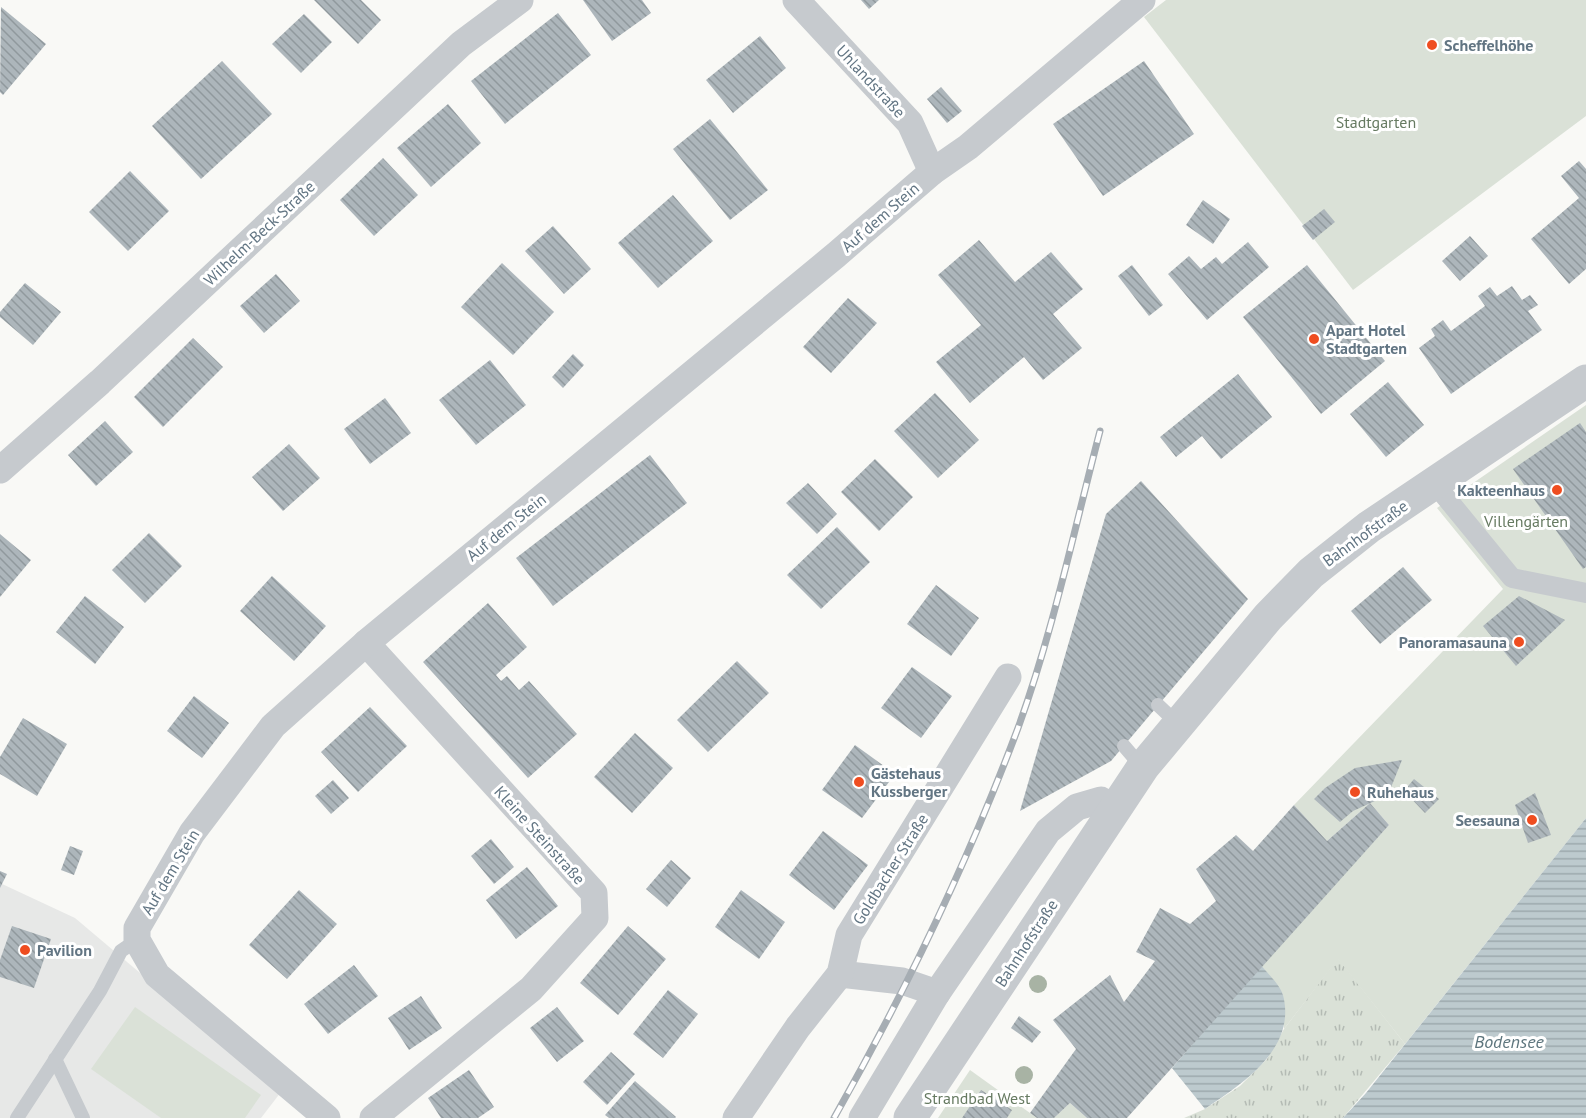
<svg xmlns="http://www.w3.org/2000/svg" width="1586" height="1118" viewBox="0 0 1586 1118" font-family="'PT Sans',sans-serif">
	<defs>
		<pattern id="grass-tufts" width="24" height="20" patternUnits="userSpaceOnUse" patternTransform="scale(1.5)"><rect width="24" height="20" fill="#dae1d7"/><path d="M3 7l-1-3M5 7V3M7 7l1-3M15 17l-1-3M17 17v-4M19 17l1-3" fill="none" stroke="#b4bbb4"/></pattern>
		<pattern id="water-rules" width="6" height="5" patternUnits="userSpaceOnUse" patternTransform="scale(1.5)"><rect width="6" height="5" fill="#bdcace"/><path d="M0 2.5h6" fill="none" stroke="#9da9ad"/></pattern>
		<pattern id="building-back-hatch" width="6" height="6" patternUnits="userSpaceOnUse" patternTransform="scale(1.5)"><rect width="6" height="6" fill="#adb6bb"/><path d="M-1 5l2 2M0 0l6 6M5-1l2 2" fill="none" stroke="#90999d"/></pattern>
	</defs>
	<rect width="100%" height="100%" fill="#f9f9f6"/>
	<polygon fill="#e7e8e7" points="0,883 75,918 281,1092 261,1118 0,1118"/>
	<polygon fill="url(#grass-tufts)" points="1338,958 1405,1044 1343,1118 1184,1118 1205,1109 1240,1086 1267,1059 1284,1029"/>
	<g fill="#dae1d7">
		<polygon points="1166,0 1586,0 1586,116 1353,290 1144,17"/>
		<polygon points="1586,405 1586,818 1405,1044 1338,959 1284,1029 1283,994 1261,965 1389,825 1370,803 1327,841 1294,805 1503,589 1437,508"/>
		<polygon points="135,1007 261,1095 245,1118 161,1118 91,1069"/>
		<polygon points="970,1070 1037,1118 938,1118"/>
		<polygon points="1070,1103 1087,1118 1054,1118"/>
	</g>
	<g fill="url(#water-rules)">
		<polygon points="1586,818 1586,1118 1343,1118 1366,1093"/>
		<path d="M1261 965C1268 974 1280 985 1283 995 1297 1049 1242 1084 1205 1109L1172 1068Z"/>
	</g>
	<g fill="url(#building-back-hatch)">
		<polygon points="314,0 361,0 381,20 358,44"/>
		<polygon points="583,0 642,0 651,13 612,41"/>
		<polygon points="861,0 879,0 869,9"/>
		<polygon points="1,7 46,44 3,95 0,92"/>
		<polygon points="558,13 591,55 505,124 471,81"/>
		<polygon points="304,14 332,42 301,73 272,44"/>
		<polygon points="760,36 786,68 733,113 706,80"/>
		<polygon points="222,61 272,114 201,179 152,126"/>
		<polygon points="1144,61 1194,134 1103,196 1053,124"/>
		<polygon points="941,87 962,111 947,123 927,99"/>
		<polygon points="448,104 481,143 431,187 397,148"/>
		<polygon points="710,119 768,190 730,220 673,149"/>
		<polygon points="383,158 418,195 374,236 340,200"/>
		<polygon points="1579,161 1586,169 1586,269 1569,284 1531,239 1579,198 1561,176"/>
		<polygon points="130,171 169,211 128,251 89,212"/>
		<polygon points="673,195 713,241 658,288 618,243"/>
		<polygon points="1203,200 1230,219 1213,244 1186,225"/>
		<polygon points="1324,209 1335,222 1313,240 1302,226"/>
		<polygon points="553,226 591,269 564,294 525,251"/>
		<polygon points="1470,236 1488,256 1460,281 1442,261"/>
		<polygon points="979,240 1015,282 1051,252 1083,289 1053,314 1082,348 1043,380 1024,357 970,403 936,362 981,325 938,275"/>
		<polygon points="1248,242 1269,267 1207,320 1168,274 1189,256 1201,269 1216,257 1222,264"/>
		<polygon points="502,263 554,312 513,355 461,307"/>
		<polygon points="1132,265 1163,305 1149,316 1118,276"/>
		<polygon points="1307,265 1385,361 1321,414 1243,317"/>
		<polygon points="276,274 300,301 264,333 240,306"/>
		<polygon points="25,283 61,312 33,345 0,317 0,312"/>
		<polygon points="1512,286 1522,300 1530,295 1538,305 1528,311 1542,330 1451,394 1419,348 1435,336 1431,329 1443,320 1451,331 1485,306 1478,296 1490,287 1497,296"/>
		<polygon points="848,298 877,323 831,373 803,347"/>
		<polygon points="193,338 223,367 163,427 134,397"/>
		<polygon points="573,354 584,365 563,388 552,377"/>
		<polygon points="490,360 526,405 476,445 439,400"/>
		<polygon points="1238,374 1272,417 1221,459 1202,436 1176,457 1160,437"/>
		<polygon points="1388,382 1424,425 1386,457 1350,414"/>
		<polygon points="935,393 979,440 938,478 894,431"/>
		<polygon points="385,398 411,433 370,464 344,429"/>
		<polygon points="105,421 133,452 96,486 68,455"/>
		<polygon points="1580,423 1586,432 1586,567 1583,569 1513,469"/>
		<polygon points="289,444 320,478 283,511 252,477"/>
		<polygon points="650,455 687,503 553,606 516,558"/>
		<polygon points="875,459 913,497 879,531 841,492"/>
		<polygon points="1141,481 1248,599 1111,761 1020,811 1106,514"/>
		<polygon points="808,483 837,514 817,534 786,503"/>
		<polygon points="837,527 870,562 821,609 787,575"/>
		<polygon points="149,533 182,566 145,603 112,570"/>
		<polygon points="0,534 31,560 0,597"/>
		<polygon points="1403,567 1432,600 1380,644 1351,611"/>
		<polygon points="272,576 326,626 294,661 240,611"/>
		<polygon points="936,585 979,618 951,656 907,624"/>
		<polygon points="85,596 124,627 95,664 56,632"/>
		<polygon points="1519,596 1565,620 1516,666 1483,626"/>
		<polygon points="488,603 527,647 496,675 501,681 507,676 519,690 529,681 577,734 528,778 423,662"/>
		<polygon points="737,661 769,693 708,752 677,720"/>
		<polygon points="912,667 952,696 921,738 881,708"/>
		<polygon points="194,696 229,723 202,758 167,731"/>
		<polygon points="370,707 407,746 358,792 321,752"/>
		<polygon points="23,718 67,744 37,796 0,774 0,757"/>
		<polygon points="635,733 673,768 632,813 594,777"/>
		<polygon points="855,745 895,774 862,818 822,790"/>
		<polygon points="1402,760 1388,795 1353,811 1340,822 1314,799 1325,788 1355,768"/>
		<polygon points="1414,779 1439,799 1425,813 1404,791"/>
		<polygon points="333,780 349,798 331,814 315,796"/>
		<polygon points="1535,793 1551,835 1528,843 1515,805"/>
		<polygon points="1370,803 1389,825 1127,1118 1087,1118 1070,1103 1054,1118 1037,1118 1030,1113 1076,1049 1053,1020 1110,975 1124,1002 1155,961 1136,952 1160,908 1190,924 1216,901 1196,869 1236,835 1253,851 1294,805 1327,841"/>
		<polygon points="823,831 868,865 834,910 789,875"/>
		<polygon points="491,839 514,867 494,884 471,856"/>
		<polygon points="70,846 83,851 74,875 61,870"/>
		<polygon points="671,860 691,878 667,907 646,889"/>
		<polygon points="527,867 558,906 516,939 486,900"/>
		<polygon points="0,871 7,874 0,888"/>
		<polygon points="299,890 337,924 287,979 249,945"/>
		<polygon points="741,890 785,922 759,959 715,927"/>
		<polygon points="12,926 51,939 34,988 0,977 0,960"/>
		<polygon points="628,926 666,959 618,1015 580,983"/>
		<polygon points="354,965 378,996 328,1034 304,1004"/>
		<polygon points="668,990 698,1014 663,1058 633,1034"/>
		<polygon points="421,996 442,1028 409,1050 388,1018"/>
		<polygon points="557,1007 584,1041 557,1062 530,1028"/>
		<polygon points="1019,1016 1041,1032 1032,1043 1011,1028"/>
		<polygon points="611,1052 635,1074 607,1105 583,1082"/>
		<polygon points="469,1070 494,1107 478,1118 441,1118 428,1098"/>
		<polygon points="635,1081 676,1117 675,1118 609,1118 605,1115"/>
		<polygon points="981,1090 1012,1110 1007,1118 962,1118"/>
	</g>
	<g fill="none" stroke-linecap="round" stroke-linejoin="round">
		<g stroke="#c6cace" stroke-width="14">
			<polyline points="1158,705 1178,724"/>
			<polyline points="1124,746 1142,767"/>
			<polyline points="55,1059 83,1118"/>
			<polyline points="17,1118 100,991 121,951 137,940"/>
		</g>
		<polyline stroke="#c6cace" stroke-width="20" points="1435,484 1512,578 1586,593"/>
		<g stroke="#c6cace" stroke-width="27">
			<polyline points="796,0 910,123 932,172"/>
			<polyline points="0,470 100,382 461,44 520,0"/>
			<polyline points="366,643 594,893 595,918 531,989 373,1118"/>
			<polyline points="840,974 902,981 937,993"/>
			<polyline points="327,1118 157,975 137,940 137,928 192,833 273,726 366,643 836,255 932,172 968,147 1142,0"/>
			<polyline points="736,1118 798,1027 840,974 849,935 1008,677"/>
			<polyline points="862,1118 937,993 1048,831 1077,807 1101,800 1114,809"/>
		</g>
		<polyline stroke="#c6cace" stroke-width="33" points="910,1118 1143,767 1268,617 1311,573 1369,527 1586,381"/>
		<defs>
			<path id="rail" d="M834 1118C904 994 968 862 1018 728 1053 632 1074 530 1100 431"/>
		</defs>
		<use href="#rail" stroke="#a6adb3" stroke-width="7"/>
		<use href="#rail" stroke="#fff" stroke-width="4.5" stroke-dasharray="14" stroke-linecap="butt"/>
	</g>
	<g fill="#a8b3a4">
		<circle cx="1038" cy="984" r="9"/>
		<circle cx="1024" cy="1075" r="9"/>
	</g>
	<g fill="#ef4d20" stroke="#fff" stroke-width="2">
		<circle cx="1432" cy="45" r="6"/>
		<circle cx="1314" cy="339" r="6"/>
		<circle cx="1557" cy="490" r="6"/>
		<circle cx="1519" cy="642" r="6"/>
		<circle cx="859" cy="782" r="6"/>
		<circle cx="1355" cy="792" r="6"/>
		<circle cx="1532" cy="820" r="6"/>
		<circle cx="25" cy="950" r="6"/>
	</g>
	<g text-anchor="middle" dominant-baseline="central" stroke-width="6" stroke-linejoin="round" paint-order="stroke">
		<g font-size="16" font-weight="bold" fill="#627583" stroke="#fff" text-anchor="start">
			<text x="1444" y="45">Scheffelhöhe</text>
			<text x="1326" y="330">Apart Hotel<tspan x="1326" dy="18">Stadtgarten</tspan></text>
			<text x="1545" y="490" text-anchor="end">Kakteenhaus</text>
			<text x="1507" y="642" text-anchor="end">Panoramasauna</text>
			<text x="871" y="773">Gästehaus<tspan x="871" dy="18">Kussberger</tspan></text>
			<text x="1367" y="792">Ruhehaus</text>
			<text x="1520" y="820" text-anchor="end">Seesauna</text>
			<text x="37" y="950">Pavilion</text>
		</g>
		<g font-size="16" fill="#627583" stroke="#fff">
			<text transform="translate(871 81) rotate(47)">Uhlandstraße</text>
			<text transform="translate(880 217) rotate(-41)">Auf dem Stein</text>
			<text transform="translate(259 233) rotate(-43)">Wilhelm-Beck-Straße</text>
			<text transform="translate(506 527) rotate(-39)">Auf dem Stein</text>
			<text transform="translate(1365 533) rotate(-36)">Bahnhofstraße</text>
			<text transform="translate(540 835) rotate(48)">Kleine Steinstraße</text>
			<text transform="translate(890 869) rotate(-58)">Goldbacher Straße</text>
			<text transform="translate(170 872) rotate(-59)">Auf dem Stein</text>
			<text transform="translate(1026 943) rotate(-57)">Bahnhofstraße</text>
		</g>
		<g font-size="16" fill="#667a61" stroke="#fff">
			<text x="1376" y="122">Stadtgarten</text>
			<text x="1526" y="521">Villengärten</text>
			<text x="977" y="1098">Strandbad West</text>
		</g>
		<g font-size="18" font-style="italic" fill="#5d757d" stroke="#fff">
			<text x="1509" y="1041">Bodensee</text>
		</g>
	</g>
</svg>
